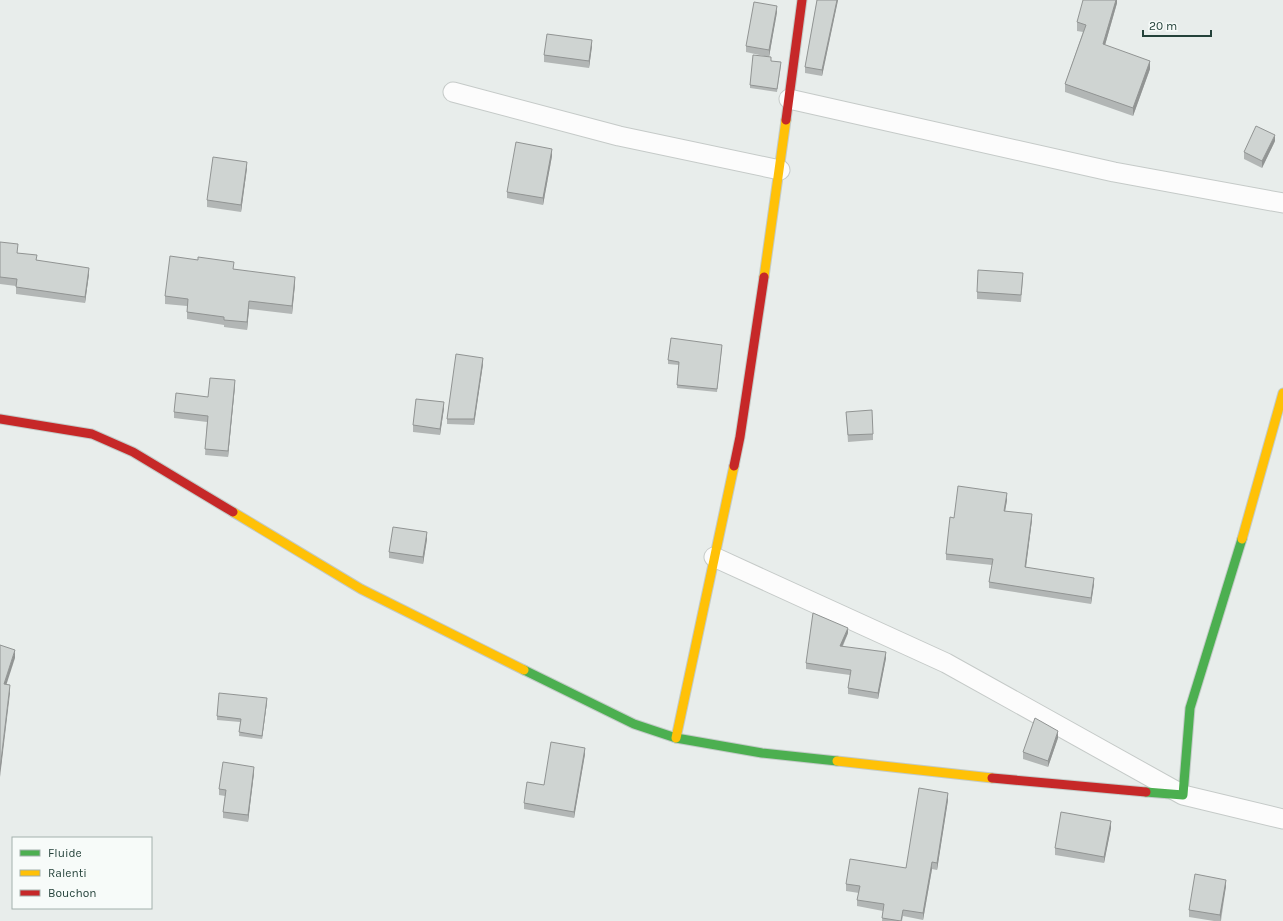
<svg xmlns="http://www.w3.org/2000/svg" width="1283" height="921" viewBox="0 0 1283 921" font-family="Karla,sans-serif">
	<rect width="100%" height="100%" fill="#e8edeb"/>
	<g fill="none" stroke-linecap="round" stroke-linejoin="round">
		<defs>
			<g id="street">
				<polyline points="453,92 619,136 780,170"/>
				<polyline points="789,99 1114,172 1283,203"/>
				<polyline points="714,557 946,663 1183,795 1283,819"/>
			</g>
			<g id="fast">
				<polyline points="524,670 634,724 676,738 762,753 837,761"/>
				<polyline points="1146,792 1183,795 1190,708 1242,539"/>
			</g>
			<g id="slow">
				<polyline points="764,277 786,120"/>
				<polyline points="233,512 361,589 524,670"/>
				<polyline points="1242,539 1283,393"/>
				<polyline points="676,738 734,466"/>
				<polyline points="837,761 992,778"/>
			</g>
			<g id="jam">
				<polyline points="786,120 802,0"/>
				<polyline points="0,419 92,434 133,452 233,512"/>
				<polyline points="734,466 740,437 764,277"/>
				<polyline points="992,778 1146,792"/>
			</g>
		</defs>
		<use href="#street" stroke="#c5cac8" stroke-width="21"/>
		<use href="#fast" stroke="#c3cbc8" stroke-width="11"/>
		<use href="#slow" stroke="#c3cbc8" stroke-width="11"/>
		<use href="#jam" stroke="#c3cbc8" stroke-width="11"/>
		<use href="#street" stroke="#fcfcfc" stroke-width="19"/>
		<use href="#fast" stroke="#4caf50" stroke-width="9"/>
		<use href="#slow" stroke="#ffc107" stroke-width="9"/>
		<use href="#jam" stroke="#c62828" stroke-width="9"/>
	</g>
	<g fill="#b2b6b5">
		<polygon points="817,0 838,0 822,76 805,73 805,67"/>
		<polygon points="1117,0 1117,3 1105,45 1150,69 1133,116 1065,92 1065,84 1083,32 1077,31 1077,22"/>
		<polygon points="777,12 769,57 746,52 746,46"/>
		<polygon points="592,46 589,68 544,62 544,55"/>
		<polygon points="771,61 781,65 777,92 750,88 750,85"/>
		<polygon points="1275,141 1262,168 1244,159 1244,152"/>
		<polygon points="552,156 543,205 507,198 507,192"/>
		<polygon points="247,168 241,212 207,207 207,200"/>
		<polygon points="0,242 17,253 37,260 89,274 85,303 16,294 16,286 0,284"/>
		<polygon points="234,269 295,284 292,314 249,309 247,330 224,327 224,325 187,319 187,306 165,304 165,296"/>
		<polygon points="1023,279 1021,302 977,299 977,292"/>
		<polygon points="722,348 717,392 677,388 679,365 668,364 668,360"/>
		<polygon points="483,364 474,425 447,424 447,419"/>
		<polygon points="235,386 228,457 205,455 207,422 174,418 174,412"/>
		<polygon points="444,408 440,435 413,432 413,425"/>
		<polygon points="846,412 873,434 873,440 848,442"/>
		<polygon points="1007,500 1005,511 1032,520 1026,567 1094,584 1091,604 989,588 989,582 992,565 946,560 946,554 954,518"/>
		<polygon points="427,539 423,564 389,558 389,552"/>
		<polygon points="848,633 843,646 886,658 878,699 848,694 848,688 850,675 806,669 806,663"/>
		<polygon points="267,702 262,739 239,736 240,722 217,720 217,716"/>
		<polygon points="1058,738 1048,767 1023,759 1023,752"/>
		<polygon points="585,754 574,818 524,809 524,803 544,785"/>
		<polygon points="254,773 248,822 223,818 223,812 225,796 219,795 219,789"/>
		<polygon points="948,800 937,870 932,869 923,920 903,916 902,921 882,921 883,911 857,906 857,900 859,893 846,891 846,884 906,868"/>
		<polygon points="1111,828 1104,863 1055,855 1055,848"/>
		<polygon points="1226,886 1221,921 1214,921 1189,917 1189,910"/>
	</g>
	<g fill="#919493">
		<polygon points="837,0 838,0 822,76 822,70"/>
		<polygon points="1116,0 1117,0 1117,3 1103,52 1103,44"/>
		<polygon points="777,6 777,12 769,57 769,50"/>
		<polygon points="592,40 592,46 589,68 589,61"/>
		<polygon points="1150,61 1150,69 1133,116 1133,108"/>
		<polygon points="1275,135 1275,141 1262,168 1262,161"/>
		<polygon points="552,149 552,156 543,205 543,198"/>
		<polygon points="247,162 247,168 241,212 241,205"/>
		<polygon points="89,268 89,274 85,303 85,297"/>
		<polygon points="295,277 295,284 292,314 292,306"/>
		<polygon points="249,301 249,309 247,330 247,322"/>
		<polygon points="483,358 483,364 474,425 474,419"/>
		<polygon points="235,380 235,386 228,457 228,451"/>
		<polygon points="444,402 444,408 440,435 440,429"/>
		<polygon points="1007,493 1007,500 1004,517 1004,511"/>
		<polygon points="1032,514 1032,520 1025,574 1025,567"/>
		<polygon points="427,532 427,539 423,564 423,557"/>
		<polygon points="1094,578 1094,584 1091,604 1091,598"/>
		<polygon points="848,628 848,633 840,651 840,646"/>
		<polygon points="15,650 15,658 4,692 4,684"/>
		<polygon points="886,652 886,658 878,699 878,693"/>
		<polygon points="10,685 10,693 0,777 0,769"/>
		<polygon points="267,698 267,702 262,739 262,736"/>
		<polygon points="1058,731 1058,738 1048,767 1048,761"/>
		<polygon points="585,748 585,754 574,818 574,812"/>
		<polygon points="254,767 254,773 248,822 248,815"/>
		<polygon points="948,793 948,800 937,870 937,863"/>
		<polygon points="1111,821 1111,828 1104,863 1104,857"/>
		<polygon points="932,862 932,869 923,920 923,913"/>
		<polygon points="1226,880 1226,886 1220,921 1220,915"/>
	</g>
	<g fill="#cfd4d2" stroke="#919493">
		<polygon points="817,0 837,0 822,70 805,67"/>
		<polygon points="1083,0 1116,0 1103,44 1150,61 1133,108 1065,84 1086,25 1077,22"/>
		<polygon points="754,2 777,6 769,50 746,46"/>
		<polygon points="547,34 592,40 589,61 544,55"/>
		<polygon points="753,55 771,57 771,61 781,62 777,89 750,85"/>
		<polygon points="1256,126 1275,135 1262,161 1244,152"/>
		<polygon points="516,142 552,149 543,198 507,192"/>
		<polygon points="213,157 247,162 241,205 207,200"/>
		<polygon points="0,242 18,244 17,253 37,255 36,260 89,268 85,297 16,287 17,279 0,277"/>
		<polygon points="170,256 198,260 198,257 234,262 233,269 295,277 292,306 249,301 247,322 224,320 224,317 187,312 188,299 165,296"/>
		<polygon points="978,270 1023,273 1021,295 977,292"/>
		<polygon points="671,338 722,345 717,389 677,385 679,362 668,360"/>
		<polygon points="456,354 483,358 474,419 447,419"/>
		<polygon points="210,378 235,380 228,451 205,449 208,416 174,412 176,393 208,397"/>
		<polygon points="416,399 444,402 440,429 413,425"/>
		<polygon points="872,410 873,434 848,435 846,412"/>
		<polygon points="958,486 1007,493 1004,511 1032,514 1025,567 1094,578 1091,598 989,582 993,559 946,554 950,517 954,518"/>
		<polygon points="393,527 427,532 423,557 389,552"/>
		<polygon points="813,613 848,628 840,646 886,652 878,693 848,688 851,670 806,663"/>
		<polygon points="0,645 15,650 4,684 10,685 0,769"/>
		<polygon points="219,693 267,698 262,736 239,732 241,719 217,716"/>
		<polygon points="1035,718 1058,731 1048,761 1023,752"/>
		<polygon points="551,742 585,748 574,812 524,803 527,782 544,785"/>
		<polygon points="223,762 254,767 248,815 223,812 226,790 219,789"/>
		<polygon points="919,788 948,793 937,863 932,862 923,913 903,910 901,921 882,918 884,904 857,900 860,886 846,884 850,859 906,868"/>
		<polygon points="1061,812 1111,821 1104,857 1055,848"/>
		<polygon points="1195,874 1226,880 1220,915 1189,910"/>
	</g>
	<rect x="12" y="837" width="140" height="72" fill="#f7fbf9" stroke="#a3b1ad"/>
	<rect x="20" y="850" width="20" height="6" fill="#4caf50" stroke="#a3b1ad"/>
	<text x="48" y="857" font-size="12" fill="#24423a">Fluide</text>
	<rect x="20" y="870" width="20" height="6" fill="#ffc107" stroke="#a3b1ad"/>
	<text x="48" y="877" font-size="12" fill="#24423a">Ralenti</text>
	<rect x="20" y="890" width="20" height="6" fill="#c62828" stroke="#a3b1ad"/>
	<text x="48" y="897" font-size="12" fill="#24423a">Bouchon</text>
	<path d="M1143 30v6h68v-6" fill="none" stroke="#24423a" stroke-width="2"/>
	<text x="1149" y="30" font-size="12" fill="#24423a" stroke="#f7fbf9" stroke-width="3" paint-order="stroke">20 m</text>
</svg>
